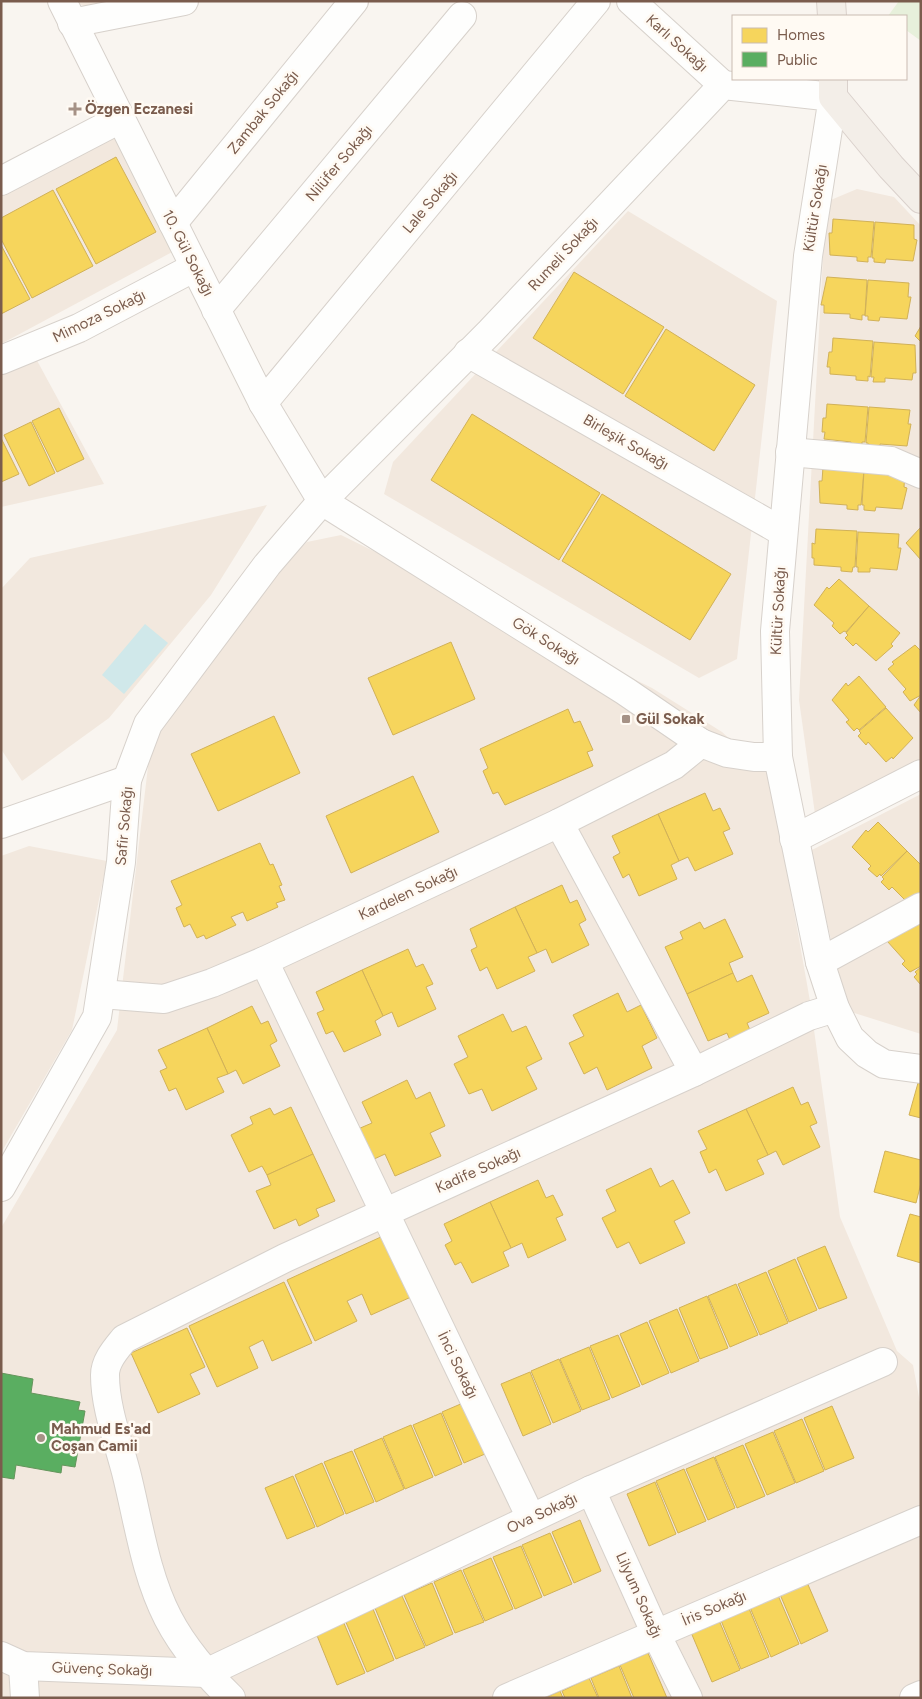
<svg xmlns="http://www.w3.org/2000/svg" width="922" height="1699" viewBox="0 0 922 1699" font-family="Figtree,sans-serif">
	<rect width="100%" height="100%" fill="#f9f5f0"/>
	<g fill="#f2e8de">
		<polygon points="69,1 112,1 85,6"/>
		<polygon points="116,136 174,251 1,344 1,196"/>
		<polygon points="857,189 894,197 921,226 921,761 815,814 799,700 826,202"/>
		<polygon points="628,211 777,301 737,659 699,678 384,494 393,462"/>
		<polygon points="34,355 104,484 1,507 1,371"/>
		<polygon points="267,505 211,595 109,718 22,781 1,749 1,589 30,558"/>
		<polygon points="341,535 652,688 722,732 770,776 810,1001 840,1217 897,1351 913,1365 921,1408 921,1698 1,1698 1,1228 117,1030 153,724 233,612 307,542"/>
		<polygon points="921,794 921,1034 848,1011 810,851"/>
		<polygon points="29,846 107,861 72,1030 1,1153 1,856"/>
	</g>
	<polygon fill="#e7f0db" points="899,1 921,1 921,41 906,30 906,16 888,16"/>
	<polygon fill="#d0e8ea" points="145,624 168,643 124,694 102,675"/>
	<g fill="#f6d55c" stroke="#d1b158">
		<polygon points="116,157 156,232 96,264 56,189"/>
		<polygon points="53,190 93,266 32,298 1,239 1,218"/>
		<polygon points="833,219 874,222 871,257 868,257 868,262 857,261 857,257 830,255 829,233 832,233"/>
		<polygon points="875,222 914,225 914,239 917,240 913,261 886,259 885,263 874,262 874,258 872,258"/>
		<polygon points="1,245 30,299 1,314"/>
		<polygon points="574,272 664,327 623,394 533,338"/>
		<polygon points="827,277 867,280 865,315 862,315 862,320 850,318 850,314 824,313 824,305 821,305"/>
		<polygon points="868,280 909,283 908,297 911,297 907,319 880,317 879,321 868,320 868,316 865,316"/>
		<polygon points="921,326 921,342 915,336"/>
		<polygon points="666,329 755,385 714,451 625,396"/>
		<polygon points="833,338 873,341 870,377 868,376 868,381 856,380 856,376 830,374 830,367 827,367 829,352 832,352"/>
		<polygon points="874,342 915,345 916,373 913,373 912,380 885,378 885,382 873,382 874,377 871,377"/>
		<polygon points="827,404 868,407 865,442 862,442 862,446 851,446 851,442 824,439 825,432 822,432 823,418 826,418"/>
		<polygon points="869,407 910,410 908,424 911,424 907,446 880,444 880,448 868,447 868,443 866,443"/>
		<polygon points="59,408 84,459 57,472 32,421"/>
		<polygon points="472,414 600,493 559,560 431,480"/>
		<polygon points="31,422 55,473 29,486 4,435"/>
		<polygon points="1,438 19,474 1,482"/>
		<polygon points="823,467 864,470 861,505 858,505 858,510 847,509 847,505 820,503 819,481 822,481"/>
		<polygon points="864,470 905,473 904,487 907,488 902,509 876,507 875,511 864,510 864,505 862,505"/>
		<polygon points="602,494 731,574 690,640 562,561"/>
		<polygon points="921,527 921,560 906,543"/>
		<polygon points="816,529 857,531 855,567 853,567 852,572 841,571 841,567 814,565 814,558 812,558 812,543 815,544"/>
		<polygon points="858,532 899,534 898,548 901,548 897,570 870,568 870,572 858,572 858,567 856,567"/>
		<polygon points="839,579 869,606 846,632 844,631 840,634 832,626 834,623 814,605 827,587 829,589"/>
		<polygon points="869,606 900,633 891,644 893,646 876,661 856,643 853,646 845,638 848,635 846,633"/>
		<polygon points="451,642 475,699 393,735 368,678"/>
		<polygon points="915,645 921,651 921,695 910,701 903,692 906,689 888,669 894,664 892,662"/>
		<polygon points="859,676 886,707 859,730 857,728 854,731 846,722 849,720 832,700 846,683 848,686"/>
		<polygon points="921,695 921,713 914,705"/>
		<polygon points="886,708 913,738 893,759 892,757 886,762 868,742 866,745 858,736 861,733 859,731"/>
		<polygon points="568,709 574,723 580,721 593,750 587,752 593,766 505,805 498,792 493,794 483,771 488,768 480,749"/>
		<polygon points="274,716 300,773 218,811 191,754"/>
		<polygon points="413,776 439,832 351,873 326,816"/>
		<polygon points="705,793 713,811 720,808 730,829 723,832 733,854 695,871 688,857 679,861 658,814"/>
		<polygon points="658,814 679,861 671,865 677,879 639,896 629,874 623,878 613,857 620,853 612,836"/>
		<polygon points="878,822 907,851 881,876 880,874 877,877 868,869 871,866 852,847 866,830 868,832"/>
		<polygon points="260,843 270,865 273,864 282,885 279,886 285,900 276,903 278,907 247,921 243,912 231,917 236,925 206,939 204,935 197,938 190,924 184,927 176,908 182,905 171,881"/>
		<polygon points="907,851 921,865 921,899 911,906 892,887 889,890 881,882 884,879 882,877"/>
		<polygon points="562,885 570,903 577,900 586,920 579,924 589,945 552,963 546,949 537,953 515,907"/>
		<polygon points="515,907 537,953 528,957 535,971 497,989 487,967 480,971 471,950 477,947 470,929"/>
		<polygon points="914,917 921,924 921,966 910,972 902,964 905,961 887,941"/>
		<polygon points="725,919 743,957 729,963 733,973 687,994 665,947 683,939 680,932 700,922 704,929"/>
		<polygon points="408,949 416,967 423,964 433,984 426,987 436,1009 398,1027 392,1012 383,1016 362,970"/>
		<polygon points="921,967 921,985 914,977 917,974 915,972"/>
		<polygon points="362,970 383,1016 375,1021 381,1035 344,1052 333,1031 326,1034 317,1013 324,1010 316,992"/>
		<polygon points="733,973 737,982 752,975 769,1013 747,1023 750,1030 730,1040 727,1033 708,1041 687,994"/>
		<polygon points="618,993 627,1012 641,1005 657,1038 642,1046 652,1068 607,1090 597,1067 584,1074 569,1043 584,1036 573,1015"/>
		<polygon points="252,1006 261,1024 268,1021 277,1041 270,1045 280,1066 243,1084 236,1070 228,1074 207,1028"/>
		<polygon points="503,1014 512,1032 526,1026 542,1059 526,1067 537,1089 492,1111 482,1089 469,1094 454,1064 468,1057 458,1036"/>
		<polygon points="207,1028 228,1074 217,1078 224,1092 186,1110 176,1088 169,1091 160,1071 167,1068 158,1050"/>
		<polygon points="407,1080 416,1099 430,1092 445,1126 430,1133 441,1156 395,1176 385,1154 372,1160 358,1129 372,1123 362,1102"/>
		<polygon points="918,1083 921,1084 921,1118 909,1115"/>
		<polygon points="793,1087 801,1105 808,1102 817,1123 810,1126 820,1147 783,1165 776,1151 768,1155 746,1109"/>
		<polygon points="291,1107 313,1154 267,1175 262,1166 249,1172 231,1135 253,1124 250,1117 270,1108 274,1115"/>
		<polygon points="746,1109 768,1155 757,1160 764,1174 726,1191 716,1169 709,1173 700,1152 707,1149 698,1131"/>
		<polygon points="885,1151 921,1160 921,1183 916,1203 874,1192"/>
		<polygon points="313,1154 335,1201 316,1209 319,1216 299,1226 296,1219 274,1229 256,1191 271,1185 267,1175"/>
		<polygon points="651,1168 660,1187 673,1180 690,1213 674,1221 685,1243 640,1264 629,1242 617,1248 602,1218 616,1211 606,1190"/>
		<polygon points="538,1180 546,1198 553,1195 563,1215 556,1218 566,1240 528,1258 522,1243 511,1248 490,1202"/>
		<polygon points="490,1202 511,1248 503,1252 509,1266 472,1283 461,1262 455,1265 445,1245 452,1241 444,1224"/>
		<polygon points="910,1214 921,1217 921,1263 897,1256"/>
		<polygon points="383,1236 411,1297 371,1315 362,1294 347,1301 357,1321 315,1341 287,1280"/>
		<polygon points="825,1246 847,1298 819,1309 797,1258"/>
		<polygon points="795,1259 817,1310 789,1322 768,1271"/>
		<polygon points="766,1272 788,1323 760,1335 738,1284"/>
		<polygon points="284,1282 312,1343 272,1361 263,1340 249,1347 258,1368 217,1387 189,1326"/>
		<polygon points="736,1284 758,1335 730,1347 708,1296"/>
		<polygon points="707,1296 728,1348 700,1359 679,1308"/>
		<polygon points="677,1309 699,1361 671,1373 649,1321"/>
		<polygon points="647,1322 669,1373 642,1385 620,1334"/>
		<polygon points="187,1328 205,1367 190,1374 200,1394 158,1413 131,1353"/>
		<polygon points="618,1335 640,1386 612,1398 590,1346"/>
		<polygon points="589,1347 610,1399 582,1410 560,1359"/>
		<polygon points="559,1359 581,1411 553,1423 531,1371"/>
		<polygon points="530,1372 551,1424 523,1436 501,1384"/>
		<polygon points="470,1400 492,1451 464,1463 442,1412"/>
		<polygon points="832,1406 854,1458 825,1470 804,1418"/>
		<polygon points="441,1413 462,1464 435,1476 413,1425"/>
		<polygon points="802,1419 824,1471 796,1483 774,1431"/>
		<polygon points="411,1425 433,1477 405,1489 383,1437"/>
		<polygon points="773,1432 795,1483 767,1495 745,1444"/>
		<polygon points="382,1438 404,1489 376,1502 354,1450"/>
		<polygon points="743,1445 765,1496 737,1508 715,1457"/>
		<polygon points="352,1451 374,1502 346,1514 324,1462"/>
		<polygon points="714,1457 735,1508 708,1520 686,1469"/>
		<polygon points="322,1463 344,1514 317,1527 295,1475"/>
		<polygon points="684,1469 706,1521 678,1533 656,1481"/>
		<polygon points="293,1476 315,1527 287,1539 265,1488"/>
		<polygon points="655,1482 676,1534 649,1546 627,1494"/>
		<polygon points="580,1520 601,1571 574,1583 552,1532"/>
		<polygon points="550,1533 572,1584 544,1596 522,1545"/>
		<polygon points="521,1546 542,1597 515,1609 493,1557"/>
		<polygon points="491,1558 513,1609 485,1621 463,1570"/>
		<polygon points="461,1570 484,1622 455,1633 434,1582"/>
		<polygon points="806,1580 828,1631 801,1644 779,1592"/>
		<polygon points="432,1583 453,1634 426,1646 404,1595"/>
		<polygon points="777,1593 799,1644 771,1657 749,1605"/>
		<polygon points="402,1596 425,1647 396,1659 375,1608"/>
		<polygon points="748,1606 769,1657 741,1669 720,1618"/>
		<polygon points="373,1609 394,1660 367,1672 345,1620"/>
		<polygon points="718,1618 740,1670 712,1682 690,1630"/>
		<polygon points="343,1621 365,1673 337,1685 316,1633"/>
		<polygon points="648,1653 667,1698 634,1698 620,1665"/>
		<polygon points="619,1666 632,1698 599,1698 591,1678"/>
		<polygon points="589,1678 598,1698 565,1698 562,1691"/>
		<polygon points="560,1691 563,1698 545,1698"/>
	</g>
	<polygon fill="#5aae61" stroke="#64955b" points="1,1373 33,1379 31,1393 80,1402 78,1410 85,1411 75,1467 62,1465 61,1473 16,1465 14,1479 1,1477"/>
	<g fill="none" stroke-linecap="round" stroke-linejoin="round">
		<defs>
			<g id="minor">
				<polyline points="62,1 263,403 322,501 625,691 701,743 727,753 754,757 778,757"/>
				<polyline points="631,1 723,85"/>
				<polyline points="72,23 184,1"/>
				<polyline points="1,181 120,119"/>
				<polyline points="173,223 354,1"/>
				<polyline points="216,310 462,16"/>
				<polyline points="468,353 783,532"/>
				<polyline points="1,360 79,328 195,267"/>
				<polyline points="263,403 596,1"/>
				<polyline points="790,452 891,461 921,474"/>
				<polyline points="559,823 694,1072"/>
				<polyline points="1,824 127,780"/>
				<polyline points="794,839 921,774"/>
				<polyline points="264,961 531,1518"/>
				<polyline points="820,962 921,907"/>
				<polyline points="101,994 164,999 212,983 264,961 559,823 674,765 701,743"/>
				<polyline points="1,1187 97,1017 121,862 127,780 148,724 267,565 322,501 490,332 723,85 833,97 808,256 775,631 778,757 820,962 835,1008 850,1038 867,1054 884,1064 921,1069"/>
				<polyline points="591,1490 655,1632 688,1698"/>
				<polyline points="1,1656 23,1666 206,1673 591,1490 883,1362"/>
				<polyline points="23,1666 25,1698"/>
				<path d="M231 1698C206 1673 184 1649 168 1618 145 1574 138 1519 126 1472 118 1441 105 1407 105 1375 105 1361 116 1349 124 1339L285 1258 694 1072 809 1016 835 1008"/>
				<polyline points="507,1698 921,1520"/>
				<polyline points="914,1698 921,1695"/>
			</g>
			<g id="major">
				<polyline points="831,1 832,16"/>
				<polyline points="833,79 833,97 891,167 921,199"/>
			</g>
		</defs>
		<use href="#minor" stroke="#d7d1cb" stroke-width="30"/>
		<use href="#major" stroke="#dad1cc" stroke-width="30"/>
		<use href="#minor" stroke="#fefefd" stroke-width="28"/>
		<use href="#major" stroke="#f3eee8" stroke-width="28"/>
	</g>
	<g fill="#a69286" stroke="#fffaf3" stroke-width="2">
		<path d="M72.5 101.5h5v5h5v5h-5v5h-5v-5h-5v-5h5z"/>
		<rect x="621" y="714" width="10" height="10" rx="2.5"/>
		<circle cx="41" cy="1438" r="5"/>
	</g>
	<g text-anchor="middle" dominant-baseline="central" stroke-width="5" stroke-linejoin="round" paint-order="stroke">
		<g font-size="15" fill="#7a5c4d" stroke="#fffaf3">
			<text transform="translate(677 43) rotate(42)">Karlı Sokağı</text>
			<text transform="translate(263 112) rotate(-51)">Zambak Sokağı</text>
			<text transform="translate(339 163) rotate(-50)">Nilüfer Sokağı</text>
			<text transform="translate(430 202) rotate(-50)">Lale Sokağı</text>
			<text transform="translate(815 208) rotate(-81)">Kültür Sokağı</text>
			<text transform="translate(188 253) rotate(63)">10. Gül Sokağı</text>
			<text transform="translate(563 254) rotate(-47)">Rumeli Sokağı</text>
			<text transform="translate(99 316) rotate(-26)">Mimoza Sokağı</text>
			<text transform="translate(626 442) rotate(30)">Birleşik Sokağı</text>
			<text transform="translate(778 611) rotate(-87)">Kültür Sokağı</text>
			<text transform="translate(546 641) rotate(32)">Gök Sokağı</text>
			<text transform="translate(124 826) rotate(-85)">Safir Sokağı</text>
			<text transform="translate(408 893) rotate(-25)">Kardelen Sokağı</text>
			<text transform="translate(478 1170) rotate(-24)">Kadife Sokağı</text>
			<text transform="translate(458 1365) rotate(64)">İnci Sokağı</text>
			<text transform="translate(542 1513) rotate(-25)">Ova Sokağı</text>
			<text transform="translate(639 1595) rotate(66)">Lilyum Sokağı</text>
			<text transform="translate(714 1608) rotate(-23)">İris Sokağı</text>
			<text transform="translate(102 1669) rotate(2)">Güvenç Sokağı</text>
		</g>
		<g font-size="15" font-weight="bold" fill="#7a5c4d" stroke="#fffaf3" text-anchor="start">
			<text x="85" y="109">Özgen Eczanesi</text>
			<text x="636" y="719">Gül Sokak</text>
			<text x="51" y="1429">Mahmud Es'ad<tspan x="51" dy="17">Coşan Camii</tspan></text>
		</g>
	</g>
	<rect width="922" height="1699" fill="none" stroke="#7a5c4d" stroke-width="5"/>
	<rect x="732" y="15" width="175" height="65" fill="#fffaf3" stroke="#cabbb1"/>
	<rect x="742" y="28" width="25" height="15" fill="#f6d55c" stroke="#cabbb1"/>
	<text x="777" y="40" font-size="15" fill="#7a5c4d">Homes</text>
	<rect x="742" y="52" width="25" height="15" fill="#5aae61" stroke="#cabbb1"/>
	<text x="777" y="65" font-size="15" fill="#7a5c4d">Public</text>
</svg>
